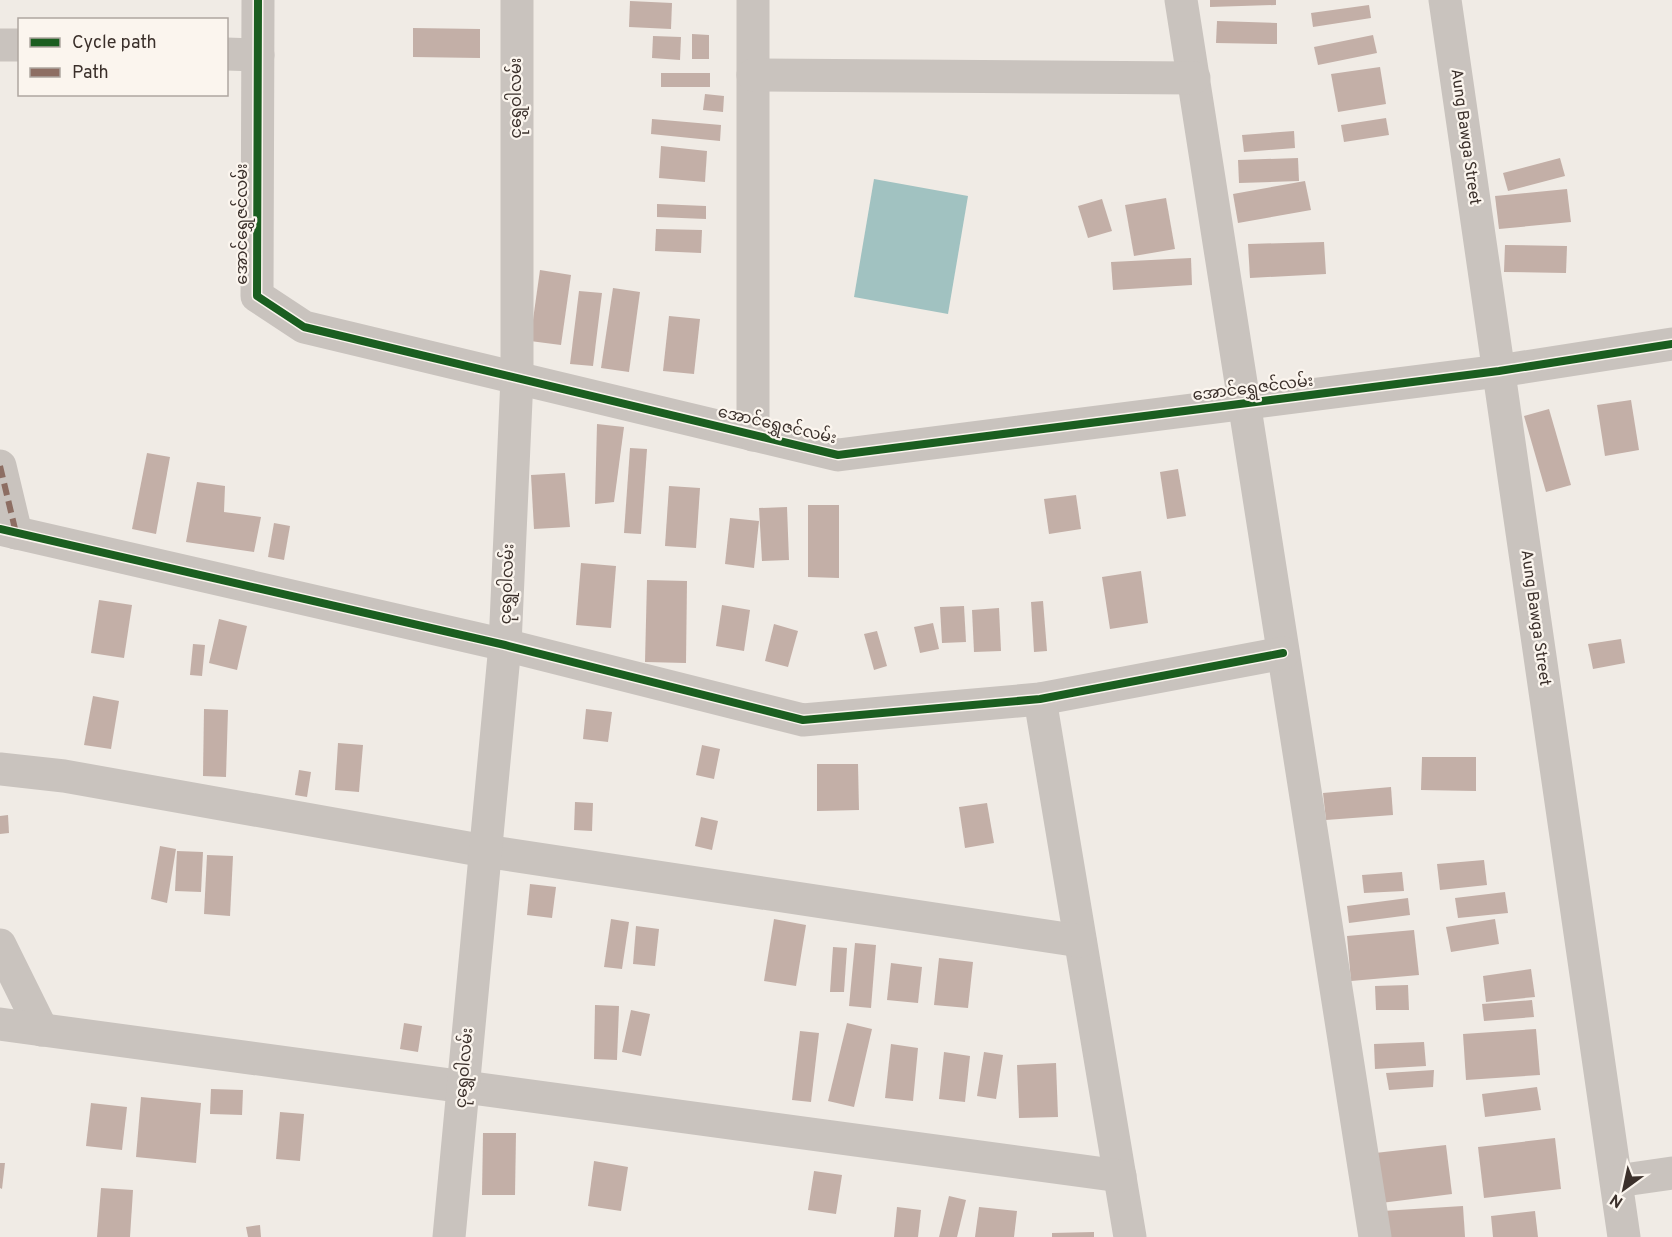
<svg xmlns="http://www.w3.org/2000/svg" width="1672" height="1237" viewBox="0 0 1672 1237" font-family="Overpass,'Noto Sans Myanmar',sans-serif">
	<rect width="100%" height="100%" fill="#f0ebe5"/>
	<polygon fill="#a1c2c1" points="874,179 968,196 948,314 854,297"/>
	<g fill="#c3afa7">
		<polygon points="1210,0 1276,0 1276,5 1210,7"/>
		<polygon points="630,1 672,3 671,29 629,27"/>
		<polygon points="1369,5 1371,18 1313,27 1311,13"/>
		<polygon points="1217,21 1277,23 1277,44 1216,43"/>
		<polygon points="413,28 480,29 480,58 413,57"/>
		<polygon points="692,34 709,35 709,59 692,59"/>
		<polygon points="1373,35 1377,53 1318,65 1314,47"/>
		<polygon points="653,36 681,37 680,60 652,58"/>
		<polygon points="1380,67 1386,104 1338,112 1331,74"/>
		<rect x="661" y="73" width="49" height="14"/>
		<polygon points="705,94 724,96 723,112 703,110"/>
		<polygon points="1386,118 1389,135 1344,142 1341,125"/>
		<polygon points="652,119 721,125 720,141 651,134"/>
		<polygon points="1294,131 1295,148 1244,152 1242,135"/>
		<polygon points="661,146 707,151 705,182 659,178"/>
		<polygon points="1298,158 1299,181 1239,183 1238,160"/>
		<polygon points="1560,158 1565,176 1508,191 1503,173"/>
		<polygon points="1305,181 1311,210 1238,223 1233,194"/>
		<polygon points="1567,189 1571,222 1499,229 1495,196"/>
		<polygon points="1166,198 1175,249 1134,256 1125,205"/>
		<polygon points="1102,199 1112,231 1088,238 1078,206"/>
		<polygon points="657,204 706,206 706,219 657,217"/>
		<polygon points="656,229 702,230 701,253 655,251"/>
		<polygon points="1324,242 1326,274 1250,278 1248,244"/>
		<polygon points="1505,245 1567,246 1566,273 1504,272"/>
		<polygon points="1191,258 1192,285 1113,290 1111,262"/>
		<polygon points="540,270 571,275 561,345 530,341"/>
		<polygon points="613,288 640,292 629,372 601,368"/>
		<polygon points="579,291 602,293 593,366 570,364"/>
		<polygon points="669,316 700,319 694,374 663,371"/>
		<polygon points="1631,400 1639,450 1605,456 1597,405"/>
		<polygon points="1549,409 1571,485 1546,492 1524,416"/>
		<polygon points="597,424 624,427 614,502 595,504"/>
		<polygon points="630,448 647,449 641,534 624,533"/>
		<polygon points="147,453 170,457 156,534 132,529"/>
		<polygon points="1178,469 1186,516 1167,519 1160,472"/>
		<polygon points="565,473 570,527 534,529 531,475"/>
		<polygon points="197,482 225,486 224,512 261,517 254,552 186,542"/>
		<polygon points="669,486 700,488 696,548 665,546"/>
		<polygon points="1076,495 1081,529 1049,534 1044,499"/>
		<polygon points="808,505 839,505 839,578 808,577"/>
		<polygon points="787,507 789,560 762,561 759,508"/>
		<polygon points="730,518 759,521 754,568 725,564"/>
		<polygon points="274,523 290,526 284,560 268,557"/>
		<polygon points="581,563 616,566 611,628 576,625"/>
		<polygon points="1141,571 1148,623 1110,629 1102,577"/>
		<polygon points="647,580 687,581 686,663 645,662"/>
		<polygon points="99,600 132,605 124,658 91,653"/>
		<polygon points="1043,601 1047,651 1034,652 1031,602"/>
		<polygon points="722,605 750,610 744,651 716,646"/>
		<polygon points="964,606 966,642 942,643 940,607"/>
		<polygon points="999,608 1001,651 974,652 972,610"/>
		<polygon points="219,619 247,626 237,670 209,663"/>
		<polygon points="933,623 939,649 920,653 914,627"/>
		<polygon points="774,624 798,631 788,667 765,661"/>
		<polygon points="877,631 887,666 874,670 864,634"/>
		<polygon points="1621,639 1625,663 1593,669 1588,644"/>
		<polygon points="193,644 205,645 202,676 190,675"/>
		<polygon points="93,696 119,701 111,749 84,745"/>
		<polygon points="204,709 228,710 226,777 203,776"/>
		<polygon points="586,709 612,712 608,742 583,739"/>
		<polygon points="338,743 363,745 359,792 335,790"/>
		<polygon points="702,745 720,749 714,779 696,775"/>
		<polygon points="1422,757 1476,757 1476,791 1421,790"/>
		<polygon points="817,764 858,764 859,810 817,811"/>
		<polygon points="299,770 311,772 307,797 295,795"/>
		<polygon points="1391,787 1393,815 1326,820 1323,793"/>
		<polygon points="575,802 593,803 592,831 574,830"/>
		<polygon points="987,803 994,843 965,848 959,807"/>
		<polygon points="8,815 9,833 0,834 0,816"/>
		<polygon points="701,817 718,821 712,850 695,846"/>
		<polygon points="160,846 176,849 167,903 151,899"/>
		<polygon points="177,851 203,852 201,892 175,891"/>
		<polygon points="207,855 233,856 230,916 204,914"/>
		<polygon points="1484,860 1487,885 1440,890 1437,864"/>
		<polygon points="1402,872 1404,891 1364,893 1362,875"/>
		<polygon points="530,884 556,887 552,918 527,915"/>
		<polygon points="1505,892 1508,913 1458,918 1455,898"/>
		<polygon points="1408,898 1410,915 1349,923 1347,906"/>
		<polygon points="611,919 629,922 622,969 604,967"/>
		<polygon points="774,919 806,925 796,986 764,981"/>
		<polygon points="1495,919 1499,944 1451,952 1446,927"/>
		<polygon points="636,926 659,929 655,966 633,964"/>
		<polygon points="1414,930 1419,975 1351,981 1347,936"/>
		<polygon points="855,943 876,945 871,1008 849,1006"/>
		<polygon points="833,947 847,948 844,992 830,992"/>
		<polygon points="939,958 973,962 968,1008 934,1005"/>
		<polygon points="891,963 922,967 918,1003 887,1000"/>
		<polygon points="1531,969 1535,997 1486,1002 1483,976"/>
		<polygon points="1408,985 1409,1010 1376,1010 1375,986"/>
		<polygon points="1532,1000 1534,1017 1484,1021 1482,1004"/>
		<polygon points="595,1005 619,1006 617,1060 594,1059"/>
		<polygon points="631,1010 650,1014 641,1056 622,1052"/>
		<polygon points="404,1023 422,1026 418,1052 400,1049"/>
		<polygon points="847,1023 872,1029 854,1107 828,1101"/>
		<polygon points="1536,1029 1540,1075 1466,1080 1463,1034"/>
		<polygon points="800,1031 819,1033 811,1102 792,1100"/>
		<polygon points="1424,1042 1426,1066 1375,1069 1374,1044"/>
		<polygon points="891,1044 918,1048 913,1101 885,1098"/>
		<polygon points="944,1052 970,1056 965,1102 939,1099"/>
		<polygon points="984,1052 1003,1055 996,1099 977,1096"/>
		<polygon points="1056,1063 1058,1117 1019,1118 1017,1065"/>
		<polygon points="1434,1070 1433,1087 1389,1090 1386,1073"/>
		<polygon points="1537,1087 1541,1110 1485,1117 1482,1094"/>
		<polygon points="211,1089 243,1090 242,1115 210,1114"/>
		<polygon points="141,1097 201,1103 196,1163 136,1157"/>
		<polygon points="91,1103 127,1107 122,1150 86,1146"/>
		<polygon points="280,1112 304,1114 300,1161 276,1159"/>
		<polygon points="483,1133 516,1133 515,1195 482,1195"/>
		<polygon points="1555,1138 1561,1189 1484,1198 1478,1147"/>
		<polygon points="1446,1145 1452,1194 1381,1203 1375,1153"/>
		<polygon points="594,1161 628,1167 621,1211 588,1206"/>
		<polygon points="0,1163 5,1163 2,1189 0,1188"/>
		<polygon points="814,1171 842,1175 836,1214 808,1210"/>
		<polygon points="101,1188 133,1190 130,1237 97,1237"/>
		<polygon points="949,1196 966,1200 957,1237 939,1237"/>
		<polygon points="1463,1206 1465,1237 1384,1237 1382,1211"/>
		<polygon points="897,1207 921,1210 918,1237 894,1237"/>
		<polygon points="979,1207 1017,1211 1014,1237 975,1237"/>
		<polygon points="1535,1211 1538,1237 1493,1237 1491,1216"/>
		<polygon points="260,1225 261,1237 248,1237 246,1227"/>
		<polygon points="1094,1232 1094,1237 1052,1237 1052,1233"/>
	</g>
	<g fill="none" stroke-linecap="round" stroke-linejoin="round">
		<g stroke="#c9c3be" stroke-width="33">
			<polyline points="258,0 257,296 304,327 838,455 1499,371 1672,344"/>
			<polyline points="753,0 753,435"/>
			<polyline points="1181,0 1375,1237"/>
			<polyline points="1445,0 1624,1237"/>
			<polyline points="0,45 20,45"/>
			<polyline points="226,54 258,55"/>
			<polyline points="753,75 1194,78"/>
			<polyline points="0,466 16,533"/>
			<polyline points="0,529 505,645 803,720 1040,699 1283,653"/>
			<polyline points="1040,699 1130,1237"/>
			<polyline points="0,769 64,776 485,851 1080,941"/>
			<polyline points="0,945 42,1030"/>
			<polyline points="0,1024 1120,1176"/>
			<polyline points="1617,1181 1672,1173"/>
			<polyline points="449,1237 505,645 517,378 517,0"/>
		</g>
		<polyline stroke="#8d6e63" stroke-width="6" stroke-dasharray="12 6" stroke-linecap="butt" points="0,466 16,533"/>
		<defs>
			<g id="cycleway">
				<polyline points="258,0 257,296 304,327 838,455 1499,371 1672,344"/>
				<polyline points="0,529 505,645 803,720 1040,699 1283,653"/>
			</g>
		</defs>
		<use href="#cycleway" stroke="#fbf5ee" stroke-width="11"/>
		<use href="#cycleway" stroke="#1b5e20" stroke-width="8"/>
	</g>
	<g text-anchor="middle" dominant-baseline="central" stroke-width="4.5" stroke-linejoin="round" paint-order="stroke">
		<g font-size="16" fill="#3b302b" stroke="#fbf5ee">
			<text transform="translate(517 98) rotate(-90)">ငုရွှေဝါလမ်း</text>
			<text transform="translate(1465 137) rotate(82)">Aung Bawga Street</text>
			<text transform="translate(243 224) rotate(-90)">အောင်ရွှေဇင်လမ်း</text>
			<text transform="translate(1253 389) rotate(-7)">အောင်ရွှေဇင်လမ်း</text>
			<text transform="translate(777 426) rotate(13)">အောင်ရွှေဇင်လမ်း</text>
			<text transform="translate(508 584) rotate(-88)">ငုရွှေဝါလမ်း</text>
			<text transform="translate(1535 618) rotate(82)">Aung Bawga Street</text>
			<text transform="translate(465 1068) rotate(-85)">ငုရွှေဝါလမ်း</text>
		</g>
	</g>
	<rect x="18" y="18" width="210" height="78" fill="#fbf5ee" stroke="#aea6a0" stroke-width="1.5"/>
	<rect x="30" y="38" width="30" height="9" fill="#1b5e20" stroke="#aea6a0" stroke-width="1.5"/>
	<text x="72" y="48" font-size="18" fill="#3b302b">Cycle path</text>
	<rect x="30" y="68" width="30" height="9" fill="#8d6e63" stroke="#aea6a0" stroke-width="1.5"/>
	<text x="72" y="78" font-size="18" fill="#3b302b">Path</text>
	<g transform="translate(1624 1189) rotate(213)" stroke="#fbf5ee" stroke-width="4.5" paint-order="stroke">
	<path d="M0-4.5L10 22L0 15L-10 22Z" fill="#3b302b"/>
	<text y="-9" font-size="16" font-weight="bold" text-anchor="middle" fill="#3b302b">N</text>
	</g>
</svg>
